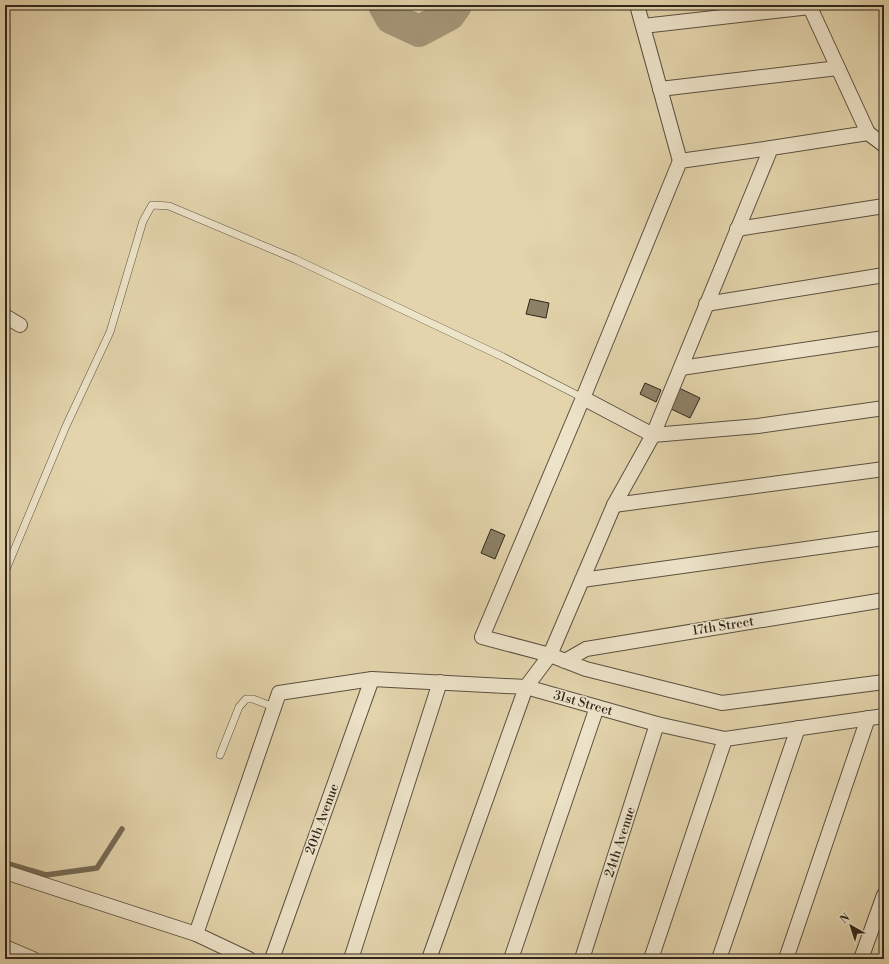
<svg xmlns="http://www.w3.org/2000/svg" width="889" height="964" viewBox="0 0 889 964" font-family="'Libre Bodoni',serif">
	<rect width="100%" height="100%" fill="#e3d4ac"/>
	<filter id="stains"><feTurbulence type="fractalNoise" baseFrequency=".005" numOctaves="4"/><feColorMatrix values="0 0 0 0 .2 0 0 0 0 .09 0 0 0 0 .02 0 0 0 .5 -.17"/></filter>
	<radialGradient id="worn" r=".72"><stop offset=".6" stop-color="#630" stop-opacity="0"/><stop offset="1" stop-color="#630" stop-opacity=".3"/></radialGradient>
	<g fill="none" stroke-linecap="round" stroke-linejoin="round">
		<polyline stroke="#766b55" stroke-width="5.5" points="5,863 46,875 97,868 122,829"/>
		<polyline stroke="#a6997b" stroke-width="32" points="384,5 391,18 419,31 449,15 456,5"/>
	</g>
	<g fill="#8d8167" stroke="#2f271c">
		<polygon points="530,299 549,303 546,318 526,314"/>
		<polygon points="645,383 661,390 656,402 640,394"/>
		<polygon points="679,388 700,398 690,418 669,408"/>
		<polygon points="491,529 505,535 495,559 481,553"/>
	</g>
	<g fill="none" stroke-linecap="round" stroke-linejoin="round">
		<defs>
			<g id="service">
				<polyline points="5,572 66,426 110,332 143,221 152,205 169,206 295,259 503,357 583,398"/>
				<polyline points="220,755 239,707 246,699 253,699 274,707"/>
			</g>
			<g id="minor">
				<polyline points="637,5 680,161"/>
				<polyline points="809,5 868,133"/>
				<polyline points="643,26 810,7"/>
				<polyline points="660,89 838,68"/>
				<polyline points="884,145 868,133 771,148 653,435 614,505 884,469"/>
				<polyline points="771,148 680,161 583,398 482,637 550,655 586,669 722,703 884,682"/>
				<polyline points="737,229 884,206"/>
				<polyline points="706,304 884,275"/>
				<polyline points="5,316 20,325"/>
				<polyline points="681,368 884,338"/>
				<polyline points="583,398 653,435 758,426 884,408"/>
				<polyline points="582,580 884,538"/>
				<polyline points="565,661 586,649 884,600"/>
				<polyline points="5,872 196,934"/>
				<polyline points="5,947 33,959"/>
				<polyline points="249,959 196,934 279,693 372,679 526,687 657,724 725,739 884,716"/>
				<polyline points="272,959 372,679"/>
				<polyline points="351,959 440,682"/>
				<polyline points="429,959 526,687 550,655 614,505"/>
				<polyline points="511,959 597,707"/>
				<polyline points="582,959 657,724"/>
				<polyline points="651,959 725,739"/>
				<polyline points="719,959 798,728"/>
				<polyline points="786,959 868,718"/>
				<polyline points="861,959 884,895"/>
			</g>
		</defs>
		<use href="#service" stroke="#5c5240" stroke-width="8"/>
		<use href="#minor" stroke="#5c5240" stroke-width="16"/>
		<use href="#service" stroke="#ede3c9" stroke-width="7"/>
		<use href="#minor" stroke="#ede3c9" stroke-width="14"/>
	</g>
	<g text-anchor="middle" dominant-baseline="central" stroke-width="3" stroke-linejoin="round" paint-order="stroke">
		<g font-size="13" fill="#2f271c" stroke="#ede3c9">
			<text transform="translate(723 626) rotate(-9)">17th Street</text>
			<text transform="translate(583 703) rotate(16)">31st Street</text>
			<text transform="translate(322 819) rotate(-70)">20th Avenue</text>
			<text transform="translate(620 842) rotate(-72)">24th Avenue</text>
		</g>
	</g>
	<rect width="889" height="964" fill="none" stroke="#e3d4ac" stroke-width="20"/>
	<rect x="6" y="6" width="877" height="952" fill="none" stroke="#2f271c" stroke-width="2"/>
	<rect x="10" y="10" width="869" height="944" fill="none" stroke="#2f271c"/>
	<g transform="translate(851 926) rotate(321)" stroke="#ede3c9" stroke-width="3" paint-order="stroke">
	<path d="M0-3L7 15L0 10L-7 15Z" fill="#2f271c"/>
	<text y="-6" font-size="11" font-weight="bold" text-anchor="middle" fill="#2f271c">N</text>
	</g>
	<rect width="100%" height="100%" filter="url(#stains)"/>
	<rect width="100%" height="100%" fill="url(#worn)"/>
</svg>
